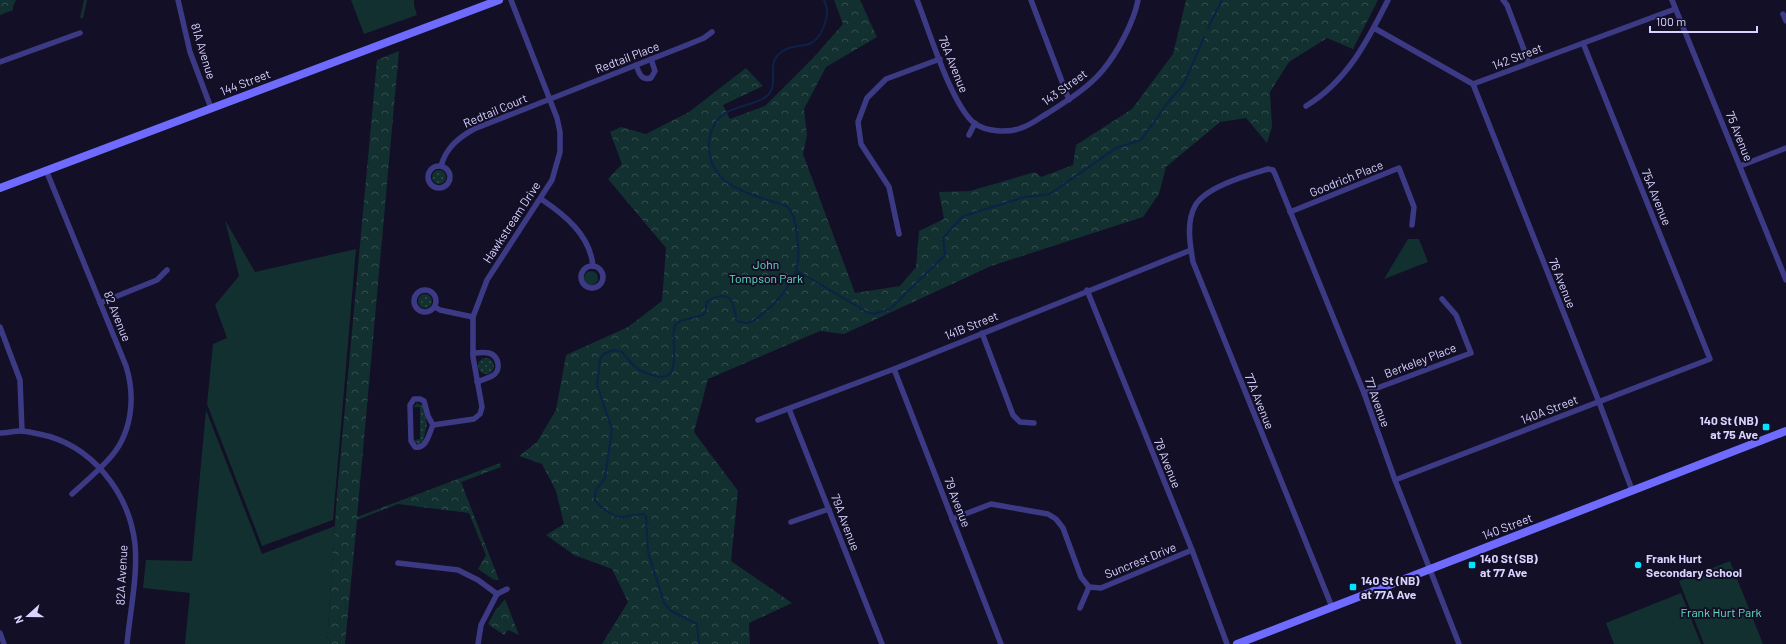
<svg xmlns="http://www.w3.org/2000/svg" width="1786" height="644" viewBox="0 0 1786 644" font-family="Barlow,sans-serif">
	<defs>
		<pattern id="forest-crowns" width="20" height="18" patternUnits="userSpaceOnUse"><rect width="20" height="18" fill="#12302f"/><path d="M2 6a3 3 0 1 1 6 0M12 15a3 3 0 1 1 6 0" fill="none" stroke="#344d4e"/></pattern>
		<pattern id="garden-dots" width="8" height="8" patternUnits="userSpaceOnUse"><rect width="8" height="8" fill="#12302f"/><path d="M2 2h.1M6 6h.1" fill="none" stroke="#344d4e" stroke-width="1.8" stroke-linecap="round"/></pattern>
	</defs>
	<rect width="100%" height="100%" fill="#130f26"/>
	<g fill="#12302f">
		<polygon points="84,0 87,0 83,18 80,18"/>
		<polygon points="351,0 414,0 414,5 417,15 364,34"/>
		<polygon points="225,220 255,272 356,249 333,520 262,546 207,404 213,344 227,338 215,305 239,276"/>
		<polygon points="1408,239 1419,239 1428,262 1384,279"/>
		<circle cx="591" cy="278" r="7"/>
		<polygon points="206,410 262,554 335,526 327,644 185,644 190,593 143,588 146,560 192,561"/>
		<polygon points="1730,561 1763,644 1704,644 1679,581"/>
		<polygon points="1681,593 1701,644 1614,644 1606,623"/>
	</g>
	<g fill="url(#forest-crowns)">
		<polygon points="0,0 16,0 13,6 13,10 0,15"/>
		<polygon points="834,0 860,0 877,37 826,67 804,109 807,135 803,154 855,293 900,286 916,267 919,231 944,219 939,192 970,191 1035,172 1041,177 1073,165 1076,145 1132,109 1173,54 1186,0 1378,0 1353,49 1327,38 1289,62 1270,92 1272,127 1267,143 1246,118 1220,122 1166,167 1159,194 1143,217 991,266 844,334 820,331 708,379 694,432 738,491 731,561 792,603 749,623 750,644 602,644 628,602 612,569 574,555 546,535 564,524 556,491 542,464 519,456 537,442 556,410 566,355 628,327 662,301 666,248 608,179 622,164 610,132 621,127 646,134 689,112 746,68 763,86 723,105 730,119 765,106 813,58 843,24"/>
		<polygon points="399,51 357,517 500,463 501,467 461,482 499,580 494,580 478,569 486,555 469,513 398,504 357,520 345,644 327,644 337,494 377,60"/>
		<polygon points="505,599 519,635 508,630 504,635 488,624 495,611"/>
	</g>
	<g fill="url(#garden-dots)">
		<circle cx="439" cy="177" r="7"/>
		<circle cx="425" cy="301" r="7"/>
		<circle cx="486" cy="366" r="8"/>
		<polygon points="417,403 423,406 427,425 423,441 419,444 416,443 414,440 420,439 420,407 414,407"/>
	</g>
	<g fill="none" stroke-linecap="round" stroke-linejoin="round">
		<g stroke="#0c2248" stroke-width="2">
			<polyline points="1208,28 1222,0"/>
			<polyline points="796,270 867,312 873,314 890,309 945,255 943,238 963,216 1025,197 1050,194 1116,148 1141,140 1169,101 1184,84 1204,37"/>
			<path d="M699 644 697 624 671 611 664 603 648 552 646 516 643 514 621 517 615 516 605 510 598 504 595 499V494L596 490 605 478 612 429 597 385 600 360 603 354 614 350 622 352C635 367 636 371 656 376 685 384 669 338 675 325L680 321 703 315 706 311V303C712 297 726 292 732 302 734 307 735 315 737 321L746 323 751 322C771 310 794 286 798 262 799 253 798 243 797 234 795 223 795 213 786 206 753 194 707 188 709 143 710 132 714 121 724 114 734 106 760 104 768 95 779 84 767 66 778 55 796 37 813 58 825 23 828 14 828 9 824 0"/>
		</g>
		<g stroke="#3d3a85" stroke-width="5.5">
			<polyline points="178,0 190,52 211,108"/>
			<path d="M917 0C929 30 951 104 974 123 986 132 1008 133 1021 128 1031 125 1039 118 1048 113 1068 100 1088 88 1103 70 1117 53 1134 22 1138 0"/>
			<polyline points="1031,0 1069,100"/>
			<polyline points="1503,0 1507,5 1529,63"/>
			<polyline points="1672,0 1786,280"/>
			<polyline points="1783,14 1786,21"/>
			<polyline points="1374,28 1473,84 1675,9"/>
			<polyline points="0,62 80,33"/>
			<path d="M636 65C639 73 641 81 651 78L655 71 651 59"/>
			<polyline points="1473,84 1599,402 1632,490"/>
			<path d="M1306 106C1347 81 1367 42 1388 0"/>
			<polyline points="969,135 975,123"/>
			<path d="M441 166C446 148 458 138 474 129L687 45 704 38 712 32"/>
			<polyline points="1740,166 1786,148"/>
			<circle cx="439" cy="177" r="11"/>
			<path d="M46 170 126 366C136 398 132 435 108 460 97 472 84 483 72 494"/>
			<path d="M541 199C565 215 590 235 593 266"/>
			<polyline points="1290,212 1399,168 1414,207 1412,225"/>
			<polyline points="899,234 889,187 861,144 858,122 867,98 886,79 940,59"/>
			<circle cx="592" cy="277" r="11"/>
			<circle cx="425" cy="301" r="11"/>
			<polyline points="1087,290 1192,550 1227,644"/>
			<polyline points="100,303 157,280 167,270"/>
			<polyline points="435,307 440,310 473,317"/>
			<polyline points="0,327 20,380 22,431"/>
			<polyline points="982,333 1013,415 1020,422 1034,423"/>
			<path d="M473 353C478 353 484 352 489 353 499 356 502 371 492 376 488 378 482 380 477 382"/>
			<polyline points="894,369 1001,644"/>
			<polyline points="1364,393 1471,353 1456,315 1442,299"/>
			<path d="M414 399H420L424 401 428 416 433 425C429 433 427 449 415 447L411 441 410 405Z"/>
			<polyline points="789,409 882,644"/>
			<polyline points="758,420 894,369 1191,250"/>
			<polyline points="433,425 474,419 480,414 482,407 473,357 473,317 487,280 552,180 560,152 560,132 557,118 511,0"/>
			<path d="M0 433C7 433 14 431 21 431 27 431 33 433 39 434 91 444 129 492 135 544 138 576 130 611 127 644"/>
			<polyline points="1395,480 1710,359 1583,43"/>
			<polyline points="952,519 991,504 1048,514 1056,519 1063,528 1081,577 1089,587 1101,588 1192,550"/>
			<polyline points="791,522 829,509"/>
			<polyline points="398,563 458,570 478,580 497,594"/>
			<path d="M1332 607 1193 262C1190 245 1186 222 1195 206 1205 187 1248 175 1268 169L1273 170 1275 174 1364 393 1395 480 1459 644"/>
			<polyline points="1080,608 1089,587"/>
			<polyline points="0,633 4,644"/>
			<polyline points="478,644 481,625 497,594 507,589"/>
		</g>
		<g stroke="#6f6bff" stroke-width="8">
			<polyline points="0,188 499,0"/>
			<polyline points="1237,644 1786,431"/>
		</g>
	</g>
	<g fill="#00e5ff" stroke="#130f26" stroke-width="1.5">
		<rect x="1762" y="423" width="8" height="8" rx="2"/>
		<rect x="1468" y="561" width="8" height="8" rx="2"/>
		<circle cx="1638" cy="565" r="4"/>
		<rect x="1349" y="583" width="8" height="8" rx="2"/>
	</g>
	<g text-anchor="middle" dominant-baseline="central" stroke-width="4" stroke-linejoin="round" paint-order="stroke">
		<g font-size="12" fill="#d9d4ff" stroke="#130f26">
			<text transform="translate(204 51) rotate(73)">81A Avenue</text>
			<text transform="translate(1517 56) rotate(-21)">142 Street</text>
			<text transform="translate(627 57) rotate(-21)">Redtail Place</text>
			<text transform="translate(954 64) rotate(68)">78A Avenue</text>
			<text transform="translate(245 82) rotate(-21)">144 Street</text>
			<text transform="translate(1064 87) rotate(-36)">143 Street</text>
			<text transform="translate(495 110) rotate(-23)">Redtail Court</text>
			<text transform="translate(1740 136) rotate(68)">75 Avenue</text>
			<text transform="translate(1346 178) rotate(-22)">Goodrich Place</text>
			<text transform="translate(1657 197) rotate(68)">75A Avenue</text>
			<text transform="translate(511 222) rotate(-57)">Hawkstream Drive</text>
			<text transform="translate(1563 283) rotate(68)">76 Avenue</text>
			<text transform="translate(118 316) rotate(68)">82 Avenue</text>
			<text transform="translate(971 325) rotate(-22)">141B Street</text>
			<text transform="translate(1420 360) rotate(-21)">Berkeley Place</text>
			<text transform="translate(1260 401) rotate(68)">77A Avenue</text>
			<text transform="translate(1378 402) rotate(70)">77 Avenue</text>
			<text transform="translate(1549 409) rotate(-21)">140A Street</text>
			<text transform="translate(1168 463) rotate(68)">78 Avenue</text>
			<text transform="translate(958 502) rotate(69)">79 Avenue</text>
			<text transform="translate(846 522) rotate(69)">79A Avenue</text>
			<text transform="translate(1507 526) rotate(-21)">140 Street</text>
			<text transform="translate(1140 560) rotate(-22)">Suncrest Drive</text>
			<text transform="translate(121 575) rotate(-87)">82A Avenue</text>
		</g>
		<g font-size="12" fill="#5fe0c0" stroke="#130f26">
			<text x="766" y="264">John<tspan x="766" dy="14">Tompson Park</tspan></text>
			<text x="1721" y="612">Frank Hurt Park</text>
		</g>
		<g font-size="12" font-weight="bold" fill="#d9d4ff" stroke="#130f26" text-anchor="start">
			<text x="1758" y="420" text-anchor="end">140 St (NB)<tspan x="1758" dy="14">at 75 Ave</tspan></text>
			<text x="1480" y="558">140 St (SB)<tspan x="1480" dy="14">at 77 Ave</tspan></text>
			<text x="1646" y="558">Frank Hurt<tspan x="1646" dy="14">Secondary School</tspan></text>
			<text x="1361" y="580">140 St (NB)<tspan x="1361" dy="14">at 77A Ave</tspan></text>
		</g>
	</g>
	<g transform="translate(28 616) rotate(249)" stroke="#130f26" stroke-width="3" paint-order="stroke">
	<path d="M0-3L7 15L0 10L-7 15Z" fill="#d9d4ff"/>
	<text y="-6" font-size="11" font-weight="bold" text-anchor="middle" fill="#d9d4ff">N</text>
	</g>
	<path d="M1650 26v6h107v-6" fill="none" stroke="#d9d4ff" stroke-width="2"/>
	<text x="1656" y="26" font-size="12" fill="#d9d4ff" stroke="#130f26" stroke-width="3" paint-order="stroke">100 m</text>
</svg>
